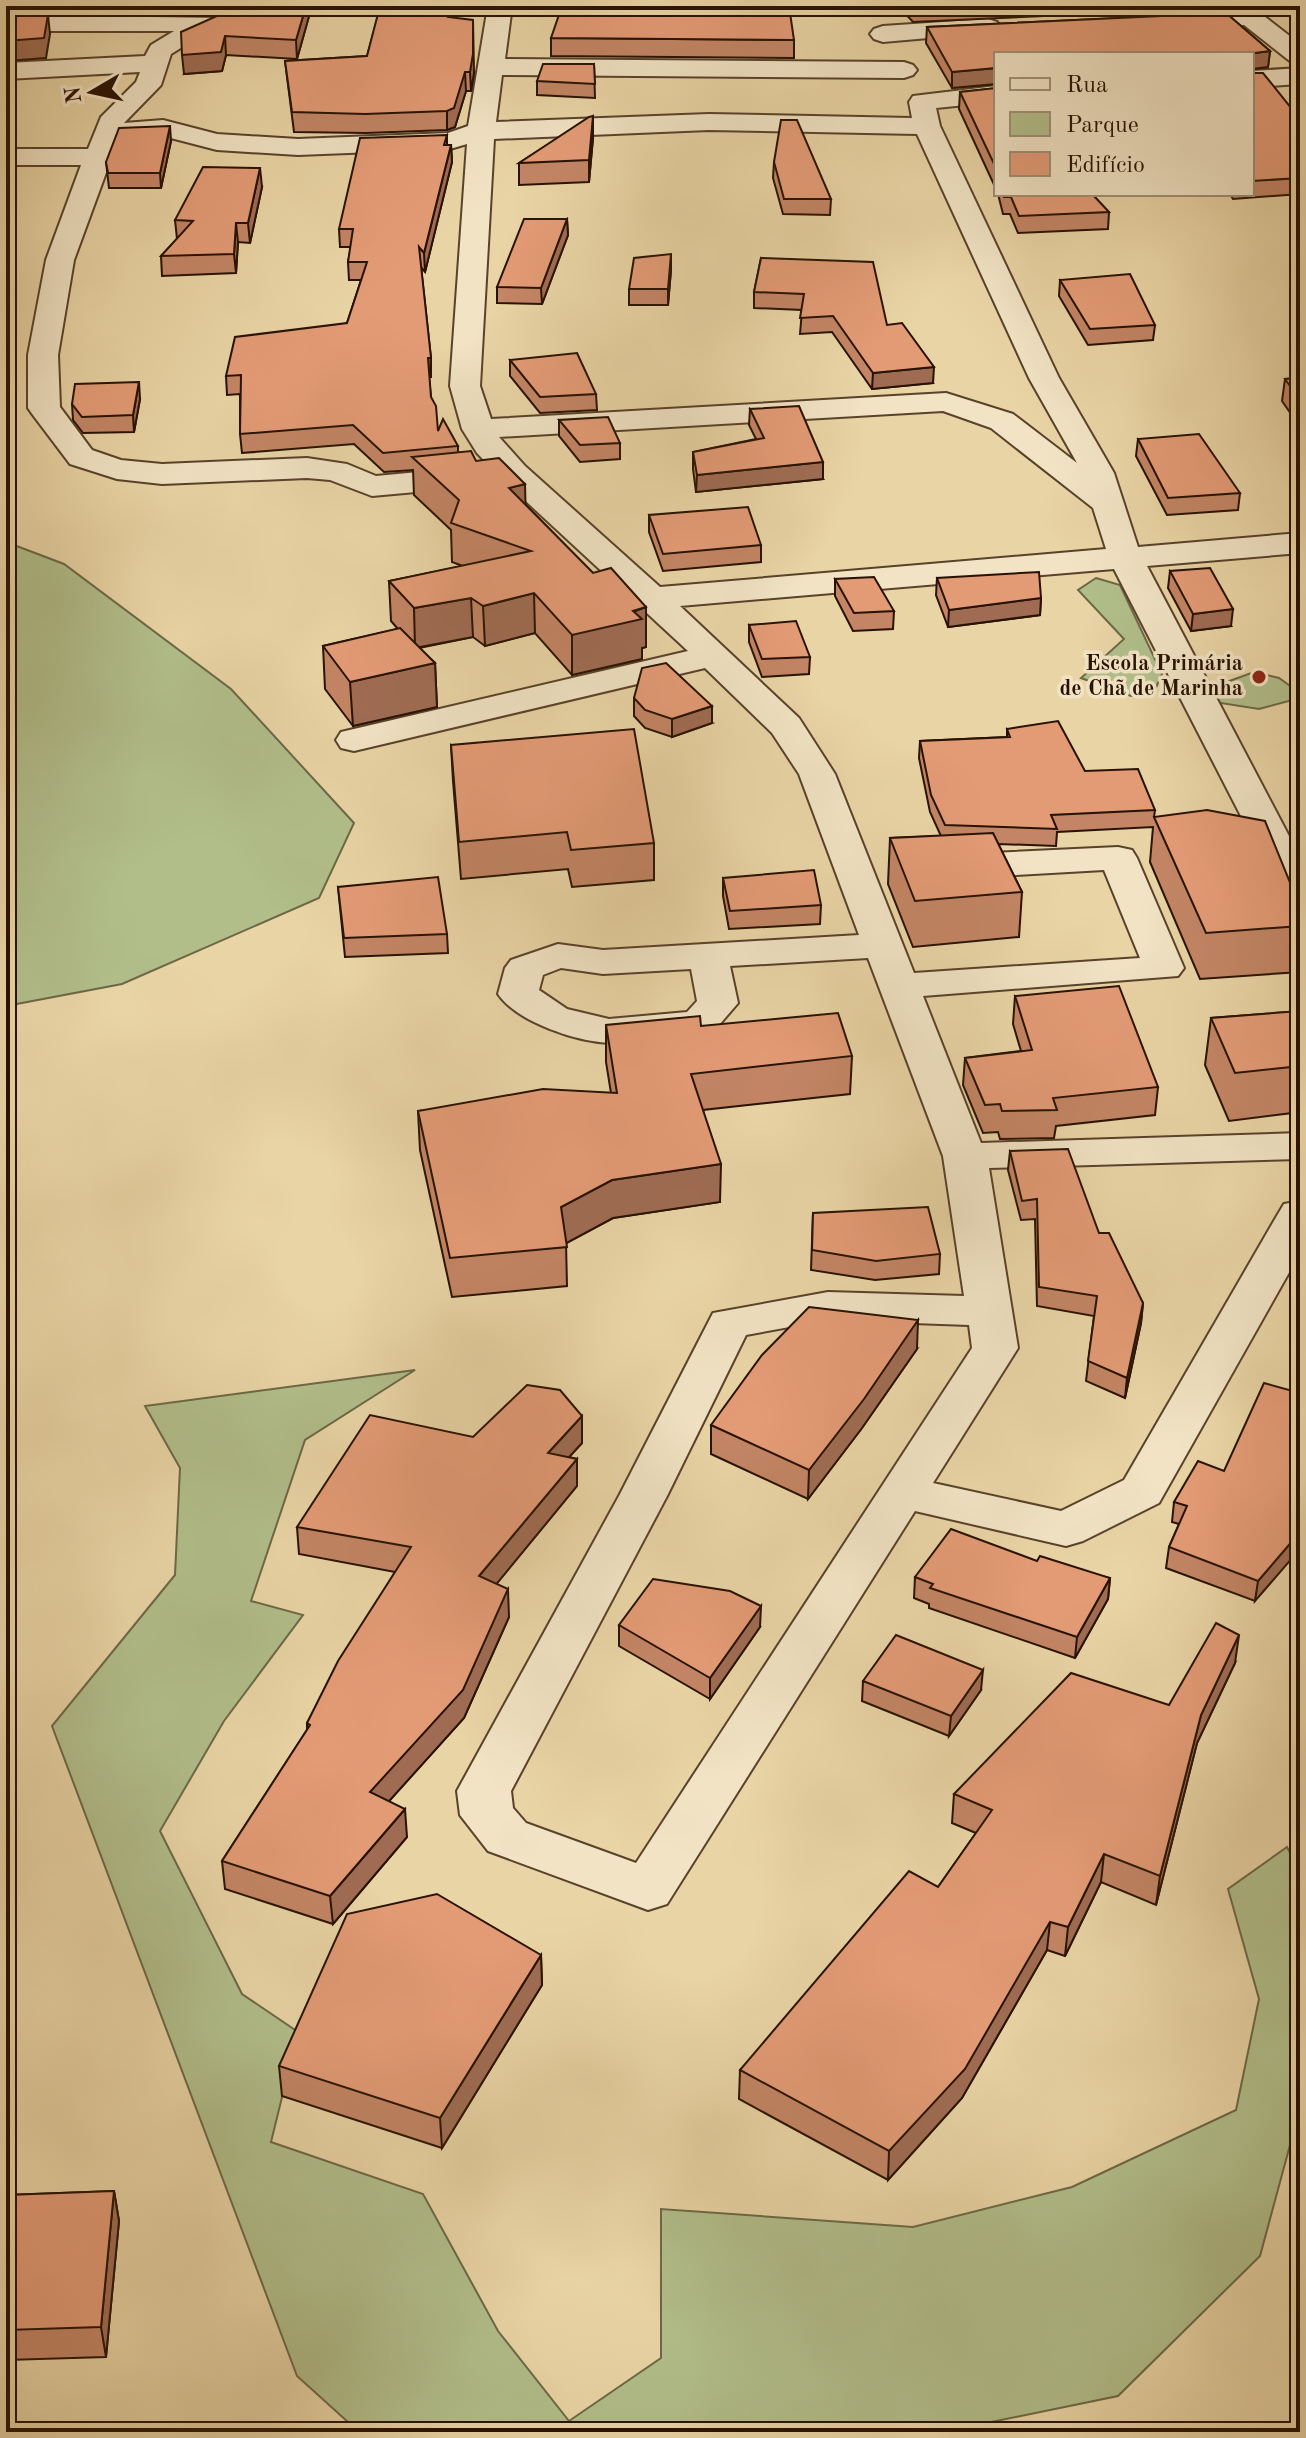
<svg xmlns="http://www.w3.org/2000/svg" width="1306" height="2438" viewBox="0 0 1306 2438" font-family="'Old Standard TT',serif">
	<rect width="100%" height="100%" fill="#e9d4a5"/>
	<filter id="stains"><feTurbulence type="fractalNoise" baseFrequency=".0025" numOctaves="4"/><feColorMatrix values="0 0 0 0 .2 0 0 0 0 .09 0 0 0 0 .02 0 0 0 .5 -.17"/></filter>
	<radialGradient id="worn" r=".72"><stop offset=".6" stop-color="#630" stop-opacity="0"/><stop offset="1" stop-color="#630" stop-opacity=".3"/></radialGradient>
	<g fill="#b1be8a" stroke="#6c6846" stroke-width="2">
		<polygon points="6,542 64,564 231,689 354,823 319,898 122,984 6,1006"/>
		<polygon points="1096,578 1120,585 1162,674 1154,692 1131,696 1081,678 1124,639 1078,590"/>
		<polygon points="1254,672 1279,678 1300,693 1300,698 1259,709 1214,702 1213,687"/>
		<polygon points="415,1370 305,1440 251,1601 303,1615 224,1721 160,1831 242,1994 298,2032 271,2142 423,2194 498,2331 569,2421 661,2358 661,2209 913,2227 1072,2187 1236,2110 1259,1999 1228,1889 1287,1847 1300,1872 1300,2108 1260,2256 1118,2396 943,2432 359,2432 297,2376 52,1726 175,1575 180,1468 145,1406"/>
	</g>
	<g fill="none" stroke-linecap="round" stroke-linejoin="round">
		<defs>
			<g id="minor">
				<path d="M488 6H512L505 59 904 62 913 65 917 70 913 75 904 78 502 75 496 122 709 114 912 118 909 102 913 96 996 86V102L936 108 940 126 1059 378 1114 473 1138 547 1300 533V553L1147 566 1300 857V906L1286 902 1281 894 1114 569 680 606 799 718 835 774 914 973 1140 958 1104 870 948 879 934 875 929 867 934 859 948 855 1118 847 1132 850 1137 858 1184 968 1178 976 923 996 981 1143 1300 1133V1159L989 1168 1018 1348 933 1483 1061 1511 1124 1480 1278 1214 1284 1204 1300 1201V1253L1159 1503 1083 1541 1066 1546 915 1511 667 1904 648 1910 488 1851 460 1815 457 1791 619 1496 713 1313 828 1292 964 1296 943 1156 868 958 730 966 738 1003 713 1032 699 1035C670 1038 639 1044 611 1043 577 1042 517 1022 498 994L505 968 511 960 558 944 603 950 859 935 799 774 772 733 705 668 354 751 341 748 336 740 341 732 688 651 503 480 477 453 462 429 450 386 467 144 450 149 298 155 217 150 163 136 118 140 74 260 58 355 60 407 92 450 121 460 162 464 307 458 347 464 376 476 471 467 482 470 487 477 482 484 471 487 372 496 330 480 307 478 162 484 117 479 70 464 33 415 28 408V355L46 260 81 165H6V149H88L101 117 136 82 140 72 6 79V63L145 56 151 45 174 31H6V15L226 18 230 23 226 28 192 41 171 54 161 85 124 123 163 120 217 134 298 139 448 133 468 126ZM709 130 917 134 1029 378 1077 463 1013 414 946 393 491 419 480 386 494 139ZM943 411 991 428 1093 508 1106 549 660 587 525 466 499 437ZM561 968 603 974 691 969 697 1001 687 1012 609 1019 567 1009 539 990 543 975ZM828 1320 969 1325 972 1348 636 1863 526 1823 513 1808 511 1791 667 1496 746 1335Z"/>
				<path d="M820 6H876V7L873 12C857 16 839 15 823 11Z"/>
				<polygon points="1224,6 1251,6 1300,44 1300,65 1291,62 1244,25 1172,30 1163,27 1159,22 1163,17 1172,14 1227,11"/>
				<polygon points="988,19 997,22 1001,27 997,32 883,42 874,39 870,34 874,29 883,26"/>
				<polygon points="1300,68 1300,84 1252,87 1252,71"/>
			</g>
		</defs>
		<use href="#minor" stroke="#58422a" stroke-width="4"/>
		<use href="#minor" fill="#f1e3c4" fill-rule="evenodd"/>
	</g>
	<g fill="#c38565" stroke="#281201" stroke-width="2">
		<polygon points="188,6 458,6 454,18 474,73 471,91 466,91 455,127 447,130 366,133 294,132 285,61 367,56 380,9 311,9 297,59 226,55 222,71 184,74 219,15 188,14"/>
		<polygon points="898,6 1202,6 1202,9 913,22"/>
		<polygon points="1226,13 1270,51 1268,67 1252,69 1252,54 996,54 996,84 952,88 926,43 927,27"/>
		<polygon points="551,38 794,40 794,58 551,56"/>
		<polygon points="594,64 595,98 537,95 537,81"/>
		<polygon points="1252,73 1300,119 1300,194 1233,199 1230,194 1252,194"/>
		<polygon points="996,88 996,189 959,109 960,92"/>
		<polygon points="593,116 593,138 589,182 519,185 519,163"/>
		<polygon points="447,135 447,145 451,145 452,162 425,272 421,267 431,358 431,377 429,377 431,397 438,431 458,446 458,452 476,461 525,504 593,573 646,607 646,647 642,648 642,659 572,675 535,633 485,646 473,637 419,648 435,663 437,707 353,726 325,689 323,646 398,629 391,621 389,581 463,566 452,562 451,530 414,495 413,470 384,472 354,444 242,453 240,434 240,394 227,395 226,376 347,323 361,280 349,280 348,262 351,247 340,247 339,229"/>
		<polygon points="171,141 161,188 109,188 106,162"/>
		<polygon points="774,162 831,199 830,215 783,214 773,178"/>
		<polygon points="262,187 250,243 238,242 236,273 162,276 161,256 177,239 175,220"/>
		<polygon points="998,194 1092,194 1109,212 1108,229 1018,233 1010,214 1003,214"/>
		<polygon points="567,219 568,235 542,304 497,303 497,287"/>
		<polygon points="761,258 887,325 933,383 872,389 832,332 800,334 802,310 754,308 754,292"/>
		<polygon points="671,270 668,305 629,305 629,289"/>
		<polygon points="1060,280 1155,325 1153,340 1088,345 1059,296"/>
		<polygon points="510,360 596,394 597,410 540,413 510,376"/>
		<polygon points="1300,378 1300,427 1282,401 1285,379"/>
		<polygon points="140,399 134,432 83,433 73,420 72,404"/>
		<polygon points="750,409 823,479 696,492 693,469 693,452 756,439 749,425"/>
		<polygon points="559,420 620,443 620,459 580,462 559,436"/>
		<polygon points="1138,439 1240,493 1238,510 1167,515 1136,456"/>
		<polygon points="649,515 761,545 761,562 663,571 649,532"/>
		<polygon points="1170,571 1231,626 1191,631 1168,588"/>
		<polygon points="937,578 1041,598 1040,615 948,627 936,595"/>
		<polygon points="835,579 894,611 893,629 853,631 835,596"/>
		<polygon points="749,625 810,657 809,674 762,677 749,642"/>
		<polygon points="634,698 712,723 672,737 645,728 634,716"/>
		<polygon points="1007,729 1155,810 1154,817 1300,907 1300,972 1200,979 1150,862 1153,827 1057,832 1056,846 998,844 1022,892 1019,937 913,947 888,884 890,838 941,836 930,812 919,758 920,741 1007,737"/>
		<polygon points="451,745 654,843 654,880 572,887 568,869 461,879 453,781"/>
		<polygon points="723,878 821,905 820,924 729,929 723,896"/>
		<polygon points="338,887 447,934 448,953 345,957"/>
		<polygon points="1015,996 1158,1087 1155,1115 1056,1126 1054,1138 1000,1139 998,1132 983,1133 963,1085 965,1058 1021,1051 1013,1024"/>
		<polygon points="1300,1011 1300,1112 1229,1121 1205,1065 1211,1018"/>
		<polygon points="606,1025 701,1026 852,1056 850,1094 703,1110 720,1202 613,1218 566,1243 567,1286 452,1297 420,1150 418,1111 611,1093 606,1062"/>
		<polygon points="1010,1151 1099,1233 1143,1303 1141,1323 1125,1398 1086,1381 1094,1316 1037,1306 1035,1219 1021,1220 1008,1170"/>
		<polygon points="813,1213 940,1254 939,1274 875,1280 811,1270"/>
		<polygon points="917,1349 862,1428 808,1499 711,1454 711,1425"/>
		<polygon points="1300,1393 1255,1601 1166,1568 1169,1547 1179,1524 1172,1522 1174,1502 1224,1471"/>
		<polygon points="582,1416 582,1443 569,1457 577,1459 577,1486 496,1584 509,1617 464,1718 389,1801 407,1837 333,1924 225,1889 222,1861 307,1730 307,1723 395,1572 299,1554 297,1527 473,1437"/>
		<polygon points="1037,1561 1110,1578 1108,1599 1075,1658 929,1608 929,1604 914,1598 915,1577"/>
		<polygon points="619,1625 760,1627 710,1699 619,1646"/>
		<polygon points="1235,1663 1197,1743 1156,1905 1101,1882 1065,1956 1047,1950 962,2098 888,2180 739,2099 740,2070 938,1887 976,1833 952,1823 954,1794 1169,1705"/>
		<polygon points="863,1681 981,1690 949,1736 862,1701"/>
		<polygon points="541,1955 542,1985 442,2148 282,2096 279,2066"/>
		<polygon points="114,2191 119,2221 106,2357 6,2360 6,2195"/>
	</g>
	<g fill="#9f6c53" stroke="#281201" stroke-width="2">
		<polygon points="306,6 311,6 311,9 297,59 296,40"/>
		<polygon points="451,6 458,6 448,36 448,17"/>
		<polygon points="48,15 50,34 46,58 6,61 6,41"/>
		<polygon points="473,20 474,73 471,91 470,72"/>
		<polygon points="225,36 226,55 222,71 184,74 182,55"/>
		<polygon points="1270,51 1268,67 1252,69 1252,54 1247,54"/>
		<polygon points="996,68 996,84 952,88 952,72"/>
		<polygon points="465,72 466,91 455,127 447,130 447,111"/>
		<polygon points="593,116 593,138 589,182 589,160"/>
		<polygon points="170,126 171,141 161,188 160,173"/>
		<polygon points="451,145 452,162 425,272 424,253"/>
		<polygon points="260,168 262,187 250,243 248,223"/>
		<polygon points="567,219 568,235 542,304 541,288"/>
		<polygon points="236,223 238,242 236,273 234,254"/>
		<polygon points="671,254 671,270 668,305 668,289"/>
		<polygon points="428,358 431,358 431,377 429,377"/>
		<polygon points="934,367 933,383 872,389 873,373"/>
		<polygon points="139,382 140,399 134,432 133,415"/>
		<polygon points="823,462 823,479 696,492 697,475"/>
		<polygon points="525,484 526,522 509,488"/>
		<polygon points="534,593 535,633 485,646 483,606"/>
		<polygon points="471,598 473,637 415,648 414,608"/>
		<polygon points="1041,598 1040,615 948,627 949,610"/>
		<polygon points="646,607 646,647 642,648 642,659 572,675 572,635"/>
		<polygon points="1233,609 1231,626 1191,631 1193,614"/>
		<polygon points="435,663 437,707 353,726 350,682"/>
		<polygon points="712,706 712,723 672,737 672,719"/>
		<polygon points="721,1164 720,1202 613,1218 561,1246 561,1207 612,1180"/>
		<polygon points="1143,1303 1141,1323 1125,1398 1127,1378"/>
		<polygon points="918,1320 917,1349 862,1428 808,1499 809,1470"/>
		<polygon points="582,1416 582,1443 548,1480 548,1453"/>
		<polygon points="577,1459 577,1486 480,1604 479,1576"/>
		<polygon points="1300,1532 1300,1549 1255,1601 1258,1581"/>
		<polygon points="1110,1578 1108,1599 1075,1658 1077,1637"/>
		<polygon points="508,1589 509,1617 464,1718 372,1820 370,1792"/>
		<polygon points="761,1606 760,1627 710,1699 710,1678"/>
		<polygon points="1239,1635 1235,1663 1197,1743 1156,1905 1160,1876 1201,1715"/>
		<polygon points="983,1670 981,1690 949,1736 951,1716"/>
		<polygon points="405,1809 407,1837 333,1924 330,1896"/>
		<polygon points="1104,1854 1101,1882 1065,1956 1068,1927"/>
		<polygon points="1050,1922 1047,1950 962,2098 888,2180 889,2151"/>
		<polygon points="541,1955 542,1985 442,2148 440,2118"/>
		<polygon points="114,2191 119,2221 106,2357 101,2327"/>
	</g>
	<g fill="#e39b76" stroke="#281201" stroke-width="2">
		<polygon points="230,6 306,6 296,40 225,36 221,52 182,55 181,32 226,12"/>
		<polygon points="380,6 451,6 448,17 473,20 473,54 470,72 465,72 454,108 447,111 365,114 292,112 285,61 367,56"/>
		<polygon points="562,6 789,6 794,40 551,38"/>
		<polygon points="1226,13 1270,51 1247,54 996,54 996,68 952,72 927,27"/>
		<polygon points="6,14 48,15 44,38 6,41"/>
		<polygon points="543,64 594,64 595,84 537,81"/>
		<polygon points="1252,73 1263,73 1300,119 1300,178 1252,181"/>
		<polygon points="996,88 996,168 960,92"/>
		<polygon points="593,116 589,160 519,163 589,117"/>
		<polygon points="781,120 797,120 831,199 784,199 774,162"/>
		<polygon points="170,126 160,173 108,173 106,162 119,128"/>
		<polygon points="447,135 444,145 451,145 424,253 419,247 431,358 428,358 431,397 436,406 438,431 443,419 458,446 383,453 353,425 240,434 241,375 226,376 235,337 347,323 367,262 348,262 353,229 339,229 360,138"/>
		<polygon points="203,167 260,168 248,223 236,223 234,254 161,256 193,221 175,220"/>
		<polygon points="1004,194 1092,194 1109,212 1019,216 1011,197 1004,197"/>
		<polygon points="524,219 567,219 541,288 497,287"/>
		<polygon points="671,254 668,289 629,289 634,258"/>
		<polygon points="761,258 873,262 887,325 902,323 934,367 873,373 833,316 800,318 804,294 754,292"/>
		<polygon points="1130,274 1155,325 1090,329 1060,280"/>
		<polygon points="577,353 596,394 540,397 510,360"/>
		<polygon points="1300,378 1300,400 1285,379"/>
		<polygon points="139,382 133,415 82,417 72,404 75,384"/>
		<polygon points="799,406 823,462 697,475 693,452 764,438 750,409"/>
		<polygon points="608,417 620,443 580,445 559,420"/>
		<polygon points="1199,434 1240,493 1168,498 1138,439"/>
		<polygon points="471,451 476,461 499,458 525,484 509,488 593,573 611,568 646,607 633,611 642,619 572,635 534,593 483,606 471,598 414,608 389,581 531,551 451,523 459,500 412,457"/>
		<polygon points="748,507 761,545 663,554 649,515"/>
		<polygon points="1210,568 1233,609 1193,614 1170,571"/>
		<polygon points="1039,572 1041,598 949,610 937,578"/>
		<polygon points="874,577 894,611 854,613 835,579"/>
		<polygon points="796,621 810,657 762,659 749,625"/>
		<polygon points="400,628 435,663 350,682 323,646"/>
		<polygon points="666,663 712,706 672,719 645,710 634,698 642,668"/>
		<polygon points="1058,721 1085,771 1138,769 1155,810 1051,815 1057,829 945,825 931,795 920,741 1010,737 1007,729"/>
		<polygon points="634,729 654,843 571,850 567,832 459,842 451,745"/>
		<polygon points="1207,810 1265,821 1300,907 1300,926 1206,933 1154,817"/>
		<polygon points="993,833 1022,892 915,901 890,838"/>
		<polygon points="814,870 821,905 730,911 723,878"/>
		<polygon points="438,877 447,934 344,938 338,887"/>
		<polygon points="1119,986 1158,1087 1053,1098 1057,1110 1002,1111 1000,1104 985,1105 965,1058 1032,1050 1015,996"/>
		<polygon points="1300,1011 1300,1066 1235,1073 1211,1018"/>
		<polygon points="838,1013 852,1056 691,1074 721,1164 612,1180 561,1207 567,1247 450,1258 418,1111 543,1089 617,1093 606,1025 700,1016 701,1026"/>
		<polygon points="1068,1149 1099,1233 1109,1233 1143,1303 1127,1378 1088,1361 1097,1296 1039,1287 1037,1199 1022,1201 1010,1151"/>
		<polygon points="928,1207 940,1254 876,1261 812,1250 813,1213"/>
		<polygon points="809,1307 918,1320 864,1399 809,1470 711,1425 762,1355"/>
		<polygon points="1264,1383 1300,1393 1300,1532 1258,1581 1169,1547 1187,1506 1174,1502 1198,1461 1224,1471"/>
		<polygon points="527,1385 560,1390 582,1416 548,1453 577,1459 479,1576 508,1589 463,1690 370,1792 405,1809 330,1896 222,1861 310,1725 307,1723 338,1661 411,1547 297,1527 370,1415 473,1437"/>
		<polygon points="951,1529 1037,1561 1040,1556 1110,1578 1077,1637 930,1588 933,1584 915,1577"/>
		<polygon points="653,1579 730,1591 761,1606 710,1678 619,1625"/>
		<polygon points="1216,1623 1239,1635 1201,1715 1160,1876 1104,1854 1068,1927 1050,1922 965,2069 889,2151 740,2070 909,1871 938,1887 992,1810 954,1794 1071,1673 1169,1705"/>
		<polygon points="896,1635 983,1670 951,1716 863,1681"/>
		<polygon points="437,1894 541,1955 440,2118 279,2066 347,1914"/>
		<polygon points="114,2191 101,2327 6,2330 6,2195"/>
	</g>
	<circle fill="#8f2418" stroke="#f1e3c4" stroke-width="3" cx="1259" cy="677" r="8"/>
	<g text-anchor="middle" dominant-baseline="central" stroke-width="7" stroke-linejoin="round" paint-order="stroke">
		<g font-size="22" font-weight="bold" fill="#281201" stroke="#f1e3c4" text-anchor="end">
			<text x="1243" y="664">Escola Primária<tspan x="1243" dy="25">de Chã de Marinha</tspan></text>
		</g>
	</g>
	<rect width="1306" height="2438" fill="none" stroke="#e9d4a5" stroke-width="32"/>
	<rect x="8" y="8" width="1290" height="2422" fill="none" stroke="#281201" stroke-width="4"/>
	<rect x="16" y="16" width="1274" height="2406" fill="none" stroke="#281201" stroke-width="2"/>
	<rect x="994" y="52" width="260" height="144" fill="#f1e3c4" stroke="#a18f76" stroke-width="2"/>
	<rect x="1010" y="78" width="40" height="12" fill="#f1e3c4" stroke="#a18f76" stroke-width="2"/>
	<text x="1066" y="92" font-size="24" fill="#281201">Rua</text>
	<rect x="1010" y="112" width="40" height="24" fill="#b1be8a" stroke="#a18f76" stroke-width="2"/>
	<text x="1066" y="132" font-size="24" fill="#281201">Parque</text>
	<rect x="1010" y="152" width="40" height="24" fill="#e39b76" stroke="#a18f76" stroke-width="2"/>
	<text x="1066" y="172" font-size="24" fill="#281201">Edifício</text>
	<g transform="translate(92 92) rotate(261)" stroke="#f1e3c4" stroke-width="6" paint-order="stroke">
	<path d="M0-6L14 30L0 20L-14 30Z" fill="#281201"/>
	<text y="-12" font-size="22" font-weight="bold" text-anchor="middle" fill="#281201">N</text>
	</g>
	<rect width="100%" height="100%" filter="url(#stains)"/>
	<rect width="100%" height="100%" fill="url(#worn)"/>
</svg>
